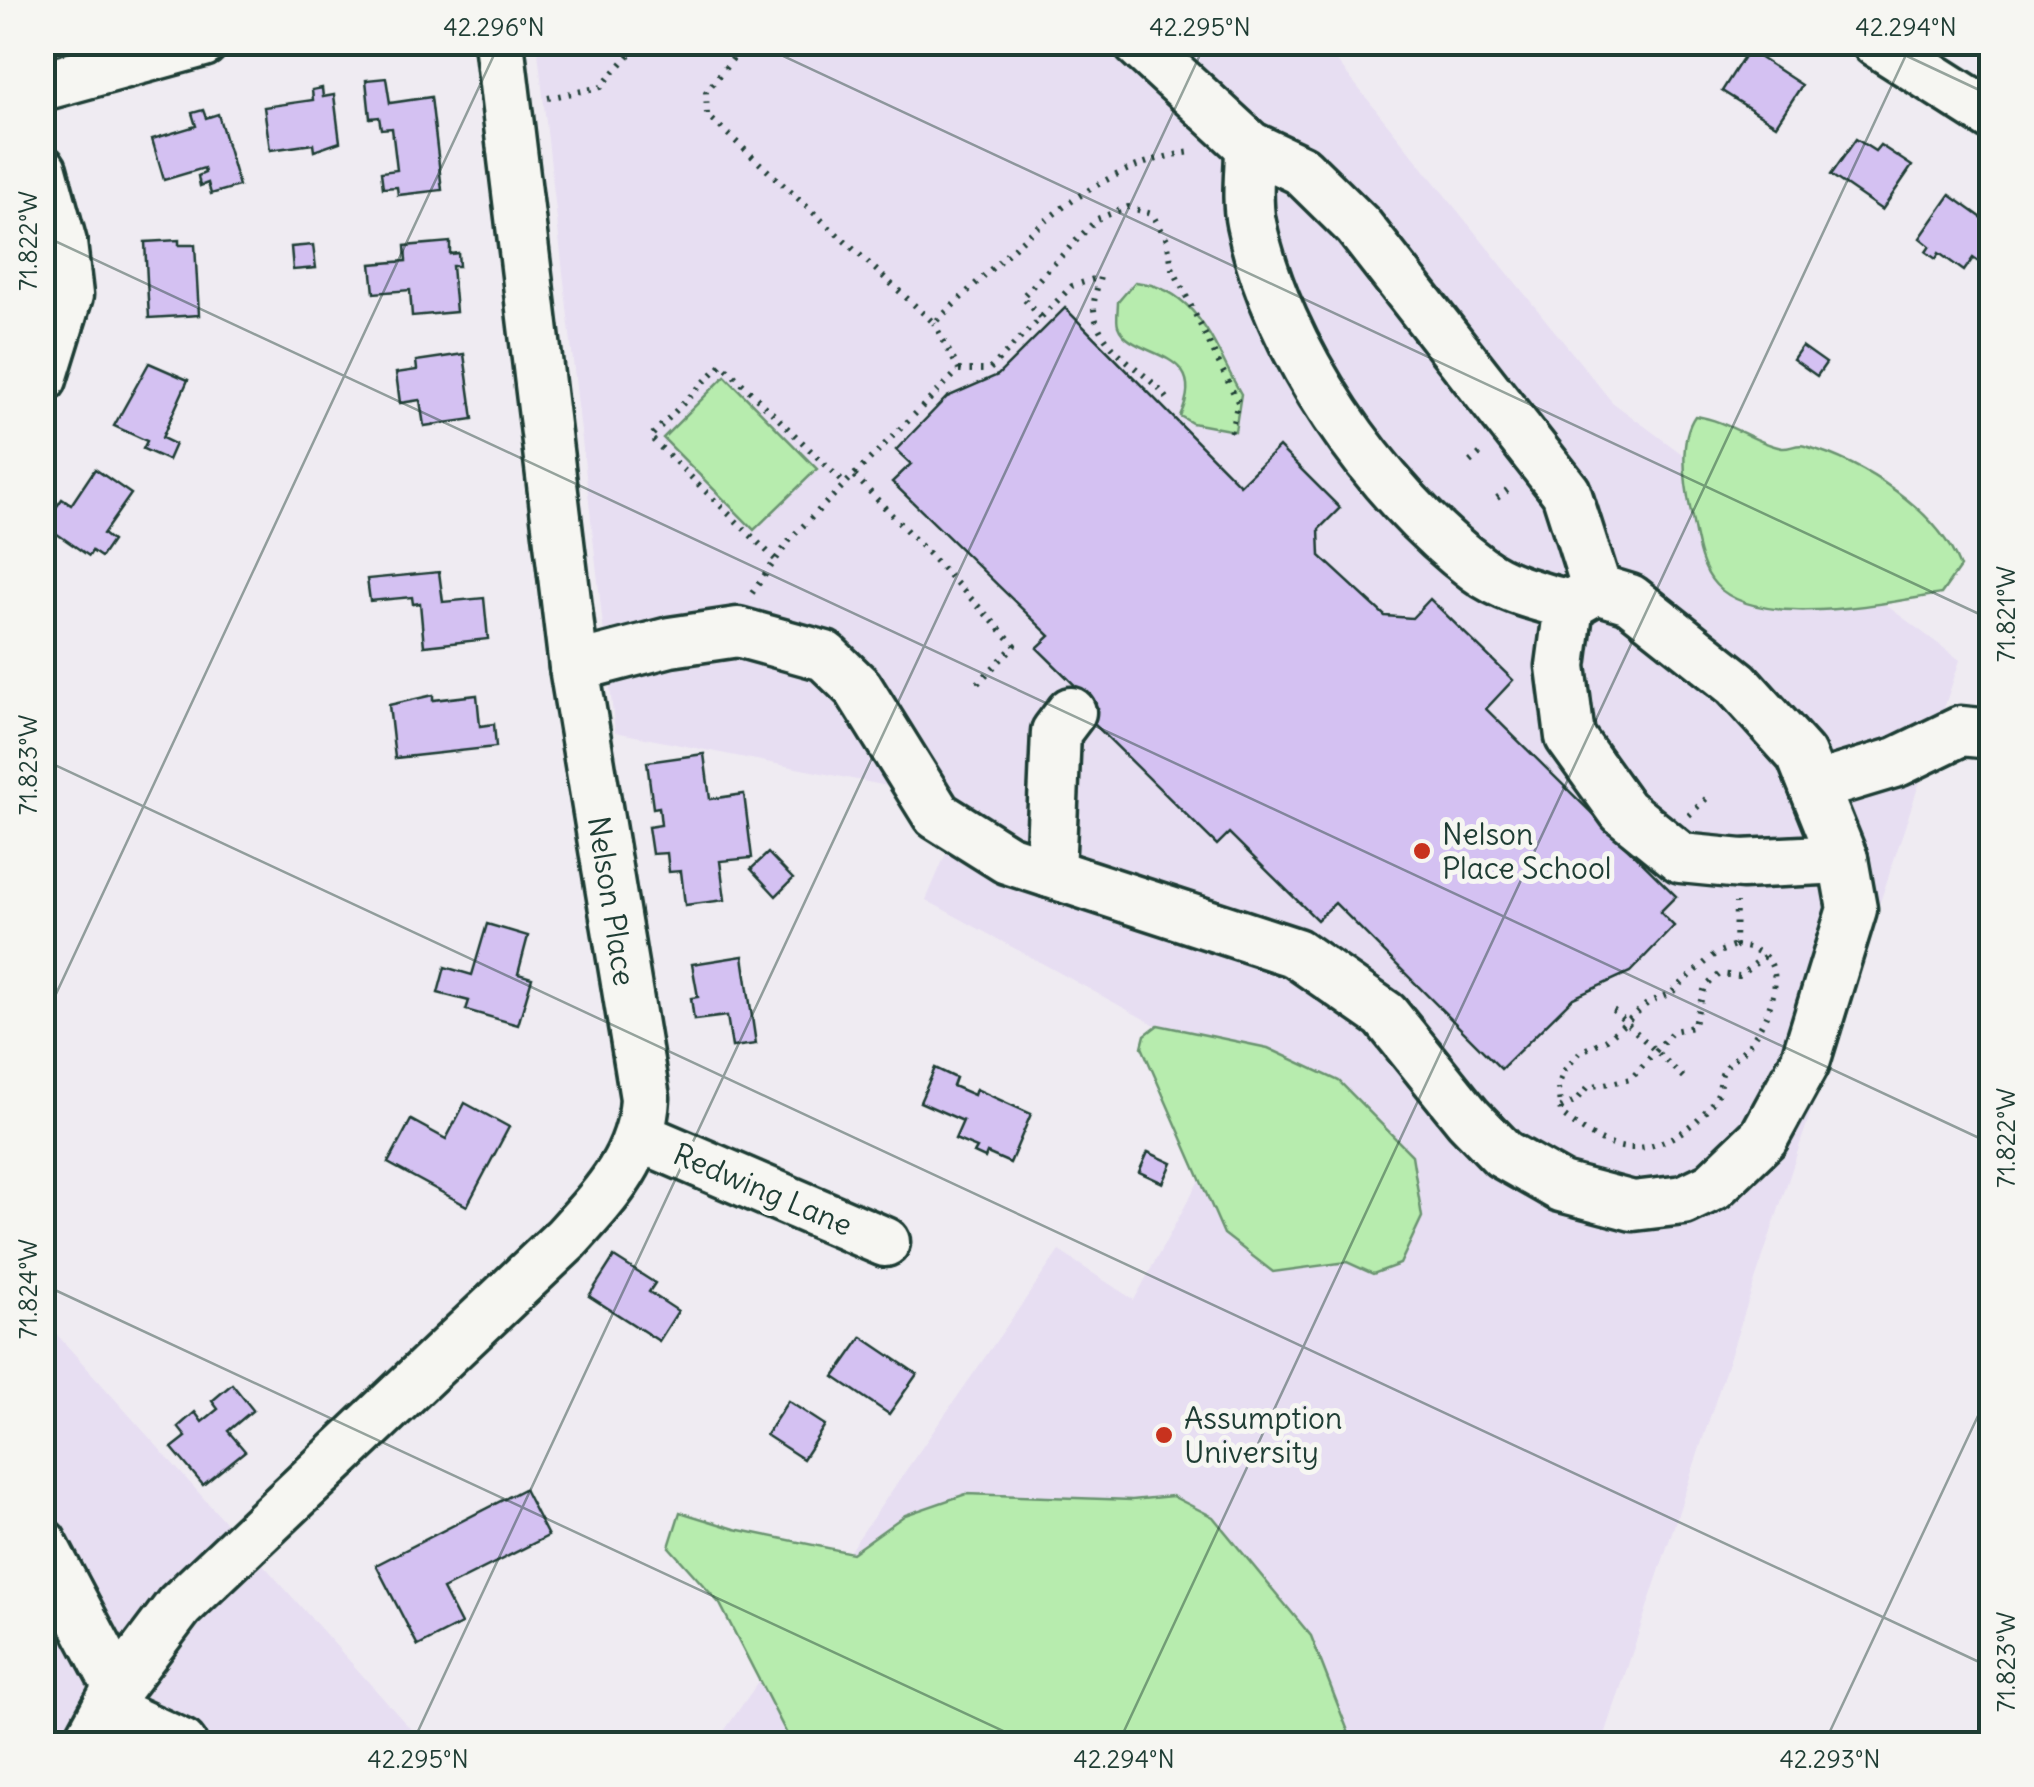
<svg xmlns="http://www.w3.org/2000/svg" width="2034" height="1787" viewBox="0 0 2034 1787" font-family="Delius,sans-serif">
	<rect width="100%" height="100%" fill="#efebf2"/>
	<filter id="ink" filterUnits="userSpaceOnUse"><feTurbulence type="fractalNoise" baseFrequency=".01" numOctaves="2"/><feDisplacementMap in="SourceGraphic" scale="20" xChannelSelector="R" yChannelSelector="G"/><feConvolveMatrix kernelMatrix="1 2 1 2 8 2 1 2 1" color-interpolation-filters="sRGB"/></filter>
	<g filter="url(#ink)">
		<g fill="#e7def2">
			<polygon points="537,43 1322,43 1612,402 1960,660 1602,1744 715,1744 1059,1251 1134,1300 1254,1079 926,900 968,802 615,732"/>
			<polygon points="43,1319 424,1744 43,1744"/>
		</g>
		<g fill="#b7ecae" stroke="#6b9471" stroke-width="2.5">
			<path d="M1135 282C1198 288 1213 345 1241 394L1235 431 1192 423 1180 416C1212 347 1130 360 1118 326 1116 320 1118 309 1118 302Z"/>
			<polygon points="725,376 817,469 754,530 663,438"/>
			<path d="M1695 416C1728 420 1756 444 1782 448 1790 449 1797 443 1805 446 1863 462 1938 510 1960 567L1941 594C1886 602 1759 631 1716 585 1699 567 1696 536 1691 513 1685 485 1678 440 1695 416Z"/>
			<polygon points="1158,1025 1268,1048 1339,1081 1412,1155 1422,1217 1400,1264 1373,1274 1347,1262 1273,1272 1224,1234 1142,1047 1145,1035"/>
			<polygon points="966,1494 1132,1500 1172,1496 1213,1517 1311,1636 1353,1744 792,1744 720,1604 669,1547 680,1512 735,1529 852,1553 905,1515"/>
		</g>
		<g fill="#d4c1f2" stroke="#1f3d34" stroke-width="2.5">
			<polygon points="1748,50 1802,85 1776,125 1722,91"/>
			<polygon points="386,78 390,103 431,97 442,190 398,195 397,187 383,188 381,172 397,170 392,128 381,129 379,117 370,118 366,80"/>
			<polygon points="322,88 323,97 334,95 340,142 314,151 313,144 270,150 264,107 313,100 312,90"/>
			<polygon points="203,110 206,118 218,114 239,186 211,194 208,183 200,186 198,176 205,173 204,168 164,180 152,139 196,126 192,113"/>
			<polygon points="1856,139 1875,151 1880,145 1912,166 1882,210 1831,175"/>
			<polygon points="1950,195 1992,225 1987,238 1992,241 1991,271 1973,258 1964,271 1939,253 1936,259 1926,252 1930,246 1920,238"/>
			<polygon points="179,240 179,245 195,245 199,315 149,318 145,242"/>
			<polygon points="450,242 450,254 458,253 459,266 452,266 456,312 412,316 410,290 374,293 371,264 406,261 405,246"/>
			<polygon points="313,245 316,268 293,270 291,247"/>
			<polygon points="1065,308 1240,485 1279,447 1340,508 1319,529 1320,556 1385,616 1412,618 1430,599 1513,680 1486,709 1676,896 1660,912 1674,926 1630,972 1573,998 1501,1069 1335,903 1317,920 1229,833 1217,845 1088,718 1098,708 1037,648 1050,636 892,482 911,464 896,450 947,397 998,375"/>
			<polygon points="1802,346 1826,363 1817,376 1793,359"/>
			<polygon points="464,354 473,419 424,426 420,400 400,403 396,373 417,370 416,361"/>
			<polygon points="149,363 188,380 162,438 175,444 168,460 143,449 147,441 114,426"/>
			<polygon points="95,469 131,494 103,534 112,541 101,557 92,551 89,556 44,525 62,499 71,505"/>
			<polygon points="439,572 443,602 484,598 488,639 424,646 420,603 413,604 412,597 370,601 367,579"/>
			<polygon points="433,695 433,700 477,695 480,726 494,724 496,747 395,758 389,705"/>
			<polygon points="704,754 710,799 744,794 752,858 720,861 725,900 685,905 681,871 669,872 667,853 652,854 648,827 661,825 659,807 653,808 647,762"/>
			<polygon points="768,853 793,879 776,896 751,869"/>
			<polygon points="487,924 528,936 518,974 532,978 518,1025 466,1010 469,1001 438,993 445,967 472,975"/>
			<polygon points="743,956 756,1044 732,1047 727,1016 694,1020 691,998 698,997 692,964"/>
			<polygon points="935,1068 956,1078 953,1086 974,1095 976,1089 1031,1114 1010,1163 987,1153 985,1158 974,1153 977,1148 955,1139 963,1121 920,1102"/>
			<polygon points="465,1103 509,1127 467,1206 388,1163 411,1120 446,1139"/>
			<polygon points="1148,1152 1172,1163 1163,1183 1139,1172"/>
			<polygon points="614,1257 655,1283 649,1292 678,1311 659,1341 589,1296"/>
			<polygon points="862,1337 917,1374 889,1414 834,1377"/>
			<polygon points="232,1384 253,1410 228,1431 245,1451 203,1485 172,1448 186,1437 178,1427 195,1412 202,1422 218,1409 212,1401"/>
			<polygon points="788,1401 825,1425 803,1459 766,1435"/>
			<polygon points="524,1489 548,1536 443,1589 461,1624 418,1646 376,1565"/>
		</g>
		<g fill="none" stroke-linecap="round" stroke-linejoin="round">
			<defs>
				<g id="minor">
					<polyline points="1876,42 1992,116"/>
					<polyline points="42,86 203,42"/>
					<path d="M1250 146C1250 171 1246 199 1251 223 1276 348 1376 493 1478 569 1505 589 1537 596 1569 605"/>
					<polyline points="42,170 62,243 68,295 42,379"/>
					<polyline points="1595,590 1569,605 1561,666 1570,737 1623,811 1681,858 1742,864 1843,859"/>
					<polyline points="574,667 670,642 738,632 825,656 858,688 937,815 1007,859 1296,953 1385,1015 1468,1118 1503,1154 1561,1187 1633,1206 1684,1200 1713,1186 1764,1137 1805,1062 1852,909 1843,859 1801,755 1737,684 1630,599 1597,589 1566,492 1358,226 1301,170 1250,146 1137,42"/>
					<polyline points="1814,787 1897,762 1961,731 1992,734"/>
					<polyline points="1050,873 1056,732 1071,712"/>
					<polyline points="640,1137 885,1242"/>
					<polyline points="42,1543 118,1687"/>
					<polyline points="106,1709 182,1744"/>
					<path d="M87 1744 118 1687 179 1606 566 1239C605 1196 642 1158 645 1098L574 667 499 42"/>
				</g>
			</defs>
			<use href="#minor" stroke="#1f3d34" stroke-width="55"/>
			<g stroke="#1f3d34" stroke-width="6" stroke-dasharray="2.5 8" stroke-linecap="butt">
				<path d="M746 42 706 92 707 115 934 323C1011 253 1083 166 1192 152"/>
				<polyline points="548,98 601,87 640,42"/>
				<polyline points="1041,317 1022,297 1097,219 1128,207 1152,214 1167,239 1172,267 1238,402 1230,434"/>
				<path d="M959 370H989L1072 286 1100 277C1098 286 1093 299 1094 309 1096 349 1149 371 1169 401"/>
				<polyline points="1470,462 1484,450"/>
				<polyline points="855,476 1015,645 975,686"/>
				<polyline points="1497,498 1512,487"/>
				<polyline points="775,559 650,437 722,364 845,484"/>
				<polyline points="752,593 792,537 959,370 934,323"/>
				<polyline points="1689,815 1710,795"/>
				<path d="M1735 946C1797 950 1774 1011 1749 1044 1742 1054 1728 1062 1723 1072 1719 1079 1721 1088 1717 1095 1702 1123 1663 1150 1629 1148 1605 1147 1580 1129 1561 1114L1558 1088 1563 1072 1580 1052 1607 1039 1649 1002 1671 993 1716 953Z"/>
				<polyline points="1735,946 1736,903"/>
				<polyline points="1613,1010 1686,1080"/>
				<polyline points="1561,1108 1577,1100 1588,1087 1631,1079 1673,1031 1693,1027 1705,987 1720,974 1739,976 1765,956"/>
			</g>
			<use href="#minor" stroke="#f6f6f2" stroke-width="48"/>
		</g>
	</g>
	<path fill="none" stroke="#1f3d34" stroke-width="2.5" stroke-opacity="0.45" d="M753 42 1992 620M1877 42 1992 96M42 235 1992 1144M42 759 1992 1668M42 1024 500 42M42 1284 1031 1744M412 1744 1206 42M1118 1744 1912 42M1824 1744 1992 1386"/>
	<g fill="#c8321e" stroke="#f6f6f2" stroke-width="4">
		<circle cx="1422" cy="851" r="10"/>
		<circle cx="1164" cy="1435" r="10"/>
	</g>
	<g text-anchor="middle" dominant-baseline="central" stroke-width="10" stroke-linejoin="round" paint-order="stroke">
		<g font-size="30" fill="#1f3d34" stroke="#f6f6f2" text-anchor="start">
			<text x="1442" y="834">Nelson<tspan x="1442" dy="34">Place School</tspan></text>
			<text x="1184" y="1418">Assumption<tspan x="1184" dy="34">University</tspan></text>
		</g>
		<g font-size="30" fill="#1f3d34" stroke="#f6f6f2">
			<text transform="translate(612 901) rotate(81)">Nelson Place</text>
			<text transform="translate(763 1189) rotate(23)">Redwing Lane</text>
		</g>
	</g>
	<rect width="2034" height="1787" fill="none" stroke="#f6f6f2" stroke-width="110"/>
	<rect x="55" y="55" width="1924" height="1677" fill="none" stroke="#1f3d34" stroke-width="4"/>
	<g font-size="25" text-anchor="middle" fill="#1f3d34">
		<text x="494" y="36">42.296°N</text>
		<text x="1200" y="36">42.295°N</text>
		<text x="1906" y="36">42.294°N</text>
		<text transform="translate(28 241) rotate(-90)" y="9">71.822°W</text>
		<text transform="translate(2006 614) rotate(-90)" y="9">71.821°W</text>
		<text transform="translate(28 765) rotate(-90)" y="9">71.823°W</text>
		<text transform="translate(2006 1138) rotate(-90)" y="9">71.822°W</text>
		<text transform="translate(28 1289) rotate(-90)" y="9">71.824°W</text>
		<text transform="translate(2006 1662) rotate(-90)" y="9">71.823°W</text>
		<text x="418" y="1768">42.295°N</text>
		<text x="1124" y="1768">42.294°N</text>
		<text x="1830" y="1768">42.293°N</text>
	</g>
</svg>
